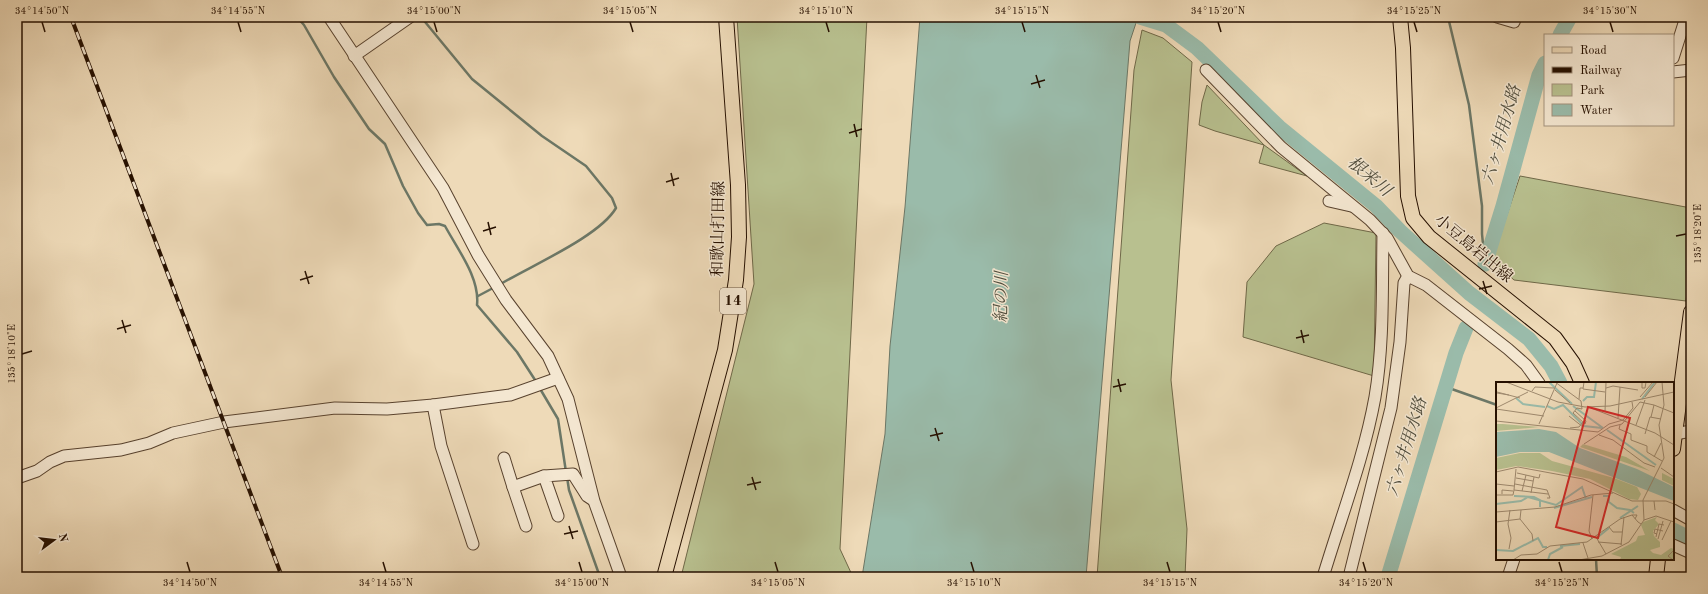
<svg xmlns="http://www.w3.org/2000/svg" width="1708" height="594" viewBox="0 0 1708 594" font-family="'Old Standard TT','Noto Serif JP',serif">
	<rect width="100%" height="100%" fill="#eedab8"/>
	<filter id="stains"><feTurbulence type="fractalNoise" baseFrequency=".005" numOctaves="4"/><feColorMatrix values="0 0 0 0 .2 0 0 0 0 .09 0 0 0 0 .02 0 0 0 .5 -.17"/></filter>
	<radialGradient id="worn" r=".72"><stop offset=".6" stop-color="#630" stop-opacity="0"/><stop offset="1" stop-color="#630" stop-opacity=".3"/></radialGradient>
	<g fill="#b8c08f" stroke="#6f6848">
		<polygon points="737,17 867,17 840,549 853,577 681,577 754,284"/>
		<polygon points="1142,30 1163,38 1192,62 1171,380 1187,529 1185,577 1097,577 1134,70"/>
		<polygon points="1207,85 1264,145 1307,176 1259,163 1264,145 1215,131 1199,125 1202,102"/>
		<polygon points="1520,176 1691,208 1691,259 1686,301 1514,280 1492,260"/>
		<polygon points="1324,223 1376,233 1374,376 1243,337 1247,282 1276,246"/>
	</g>
	<polygon fill="#9abbaa" stroke="#6c7766" points="920,17 1138,17 1130,41 1086,577 862,577 885,434 890,346 905,207"/>
	<g fill="none" stroke-linecap="round" stroke-linejoin="round">
		<g stroke="#6c7766" stroke-width="2.5">
			<path d="M297 17 304 25 334 77 369 129 385 144 403 186 418 213 427 225 439 224 445 226C458 250 480 278 477 305L517 352 537 383"/>
			<path d="M421 17 472 79 542 136 586 166 612 198 616 208C599 237 530 266 499 285"/>
			<polyline points="1448,17 1469,105 1482,206 1482,234 1485,264"/>
			<polyline points="478,296 495,287"/>
			<polyline points="539,387 558,419 566,472"/>
			<polyline points="1446,387 1497,405"/>
			<polyline points="567,477 569,490 600,577"/>
			<polyline points="1596,559 1597,577"/>
		</g>
		<g stroke="#9abbaa" stroke-width="15">
			<polyline points="1140,17 1166,25 1197,48 1279,127 1376,206 1400,231 1469,293 1529,339 1551,366 1560,383"/>
			<polyline points="1560,35 1570,17"/>
			<polyline points="1485,264 1503,206 1539,75 1545,63"/>
			<polyline points="1673,530 1691,539"/>
			<polyline points="1388,577 1456,353 1466,328"/>
		</g>
		<defs>
			<g id="minor">
				<polyline points="329,17 443,188 478,255 506,300 548,356 568,399 594,501 621,577"/>
				<polyline points="1497,17 1514,22 1516,17"/>
				<polyline points="354,56 410,17"/>
				<polyline points="1673,58 1686,17"/>
				<polyline points="1206,70 1281,147 1370,220 1387,238 1408,276 1426,285 1508,349 1526,365 1539,383"/>
				<polyline points="1673,72 1691,70"/>
				<polyline points="1329,201 1351,206"/>
				<polyline points="433,405 441,446 473,544"/>
				<polyline points="1675,434 1691,431"/>
				<polyline points="504,458 513,487"/>
				<polyline points="17,478 37,471 50,462 64,456 121,450 149,443 173,433 224,422 335,408 387,409 433,405 510,395 558,378"/>
				<polyline points="1673,510 1691,520"/>
				<polyline points="558,516 544,476 573,474 587,496 593,500"/>
				<polyline points="526,526 513,487 544,476"/>
				<polyline points="1673,545 1691,553"/>
				<path d="M1323 577C1341 517 1364 458 1375 397 1384 343 1382 288 1383 233"/>
				<polyline points="1349,577 1391,408 1400,342 1404,283 1408,276"/>
				<polyline points="1508,577 1514,559"/>
			</g>
			<g id="major">
				<polyline points="1400,17 1403,48 1408,196 1413,218 1429,237 1555,338 1573,363 1582,383"/>
				<polyline points="1673,449 1691,312"/>
				<polyline points="664,577 725,350 736,280 739,237 738,185 726,17"/>
				<polyline points="1656,577 1658,559"/>
			</g>
		</defs>
		<use href="#minor" stroke="#58422e" stroke-width="13"/>
		<use href="#major" stroke="#261000" stroke-width="16"/>
		<use href="#minor" stroke="#f4e7d1" stroke-width="11"/>
		<use href="#major" stroke="#eedab8" stroke-width="14"/>
		<defs>
			<polyline id="rail" points="71,17 282,577"/>
		</defs>
		<use href="#rail" stroke="#261000" stroke-width="4"/>
		<use href="#rail" stroke="#f4e7d1" stroke-width="2.5" stroke-dasharray="8" stroke-linecap="butt"/>
	</g>
	<path fill="none" stroke="#261000" stroke-width="1.5" d="M42 22 45 32M238 22 241 32M434 22 437 32M630 22 633 32M826 22 829 32M1022 22 1025 32M1218 22 1221 32M1414 22 1417 32M1610 22 1613 32M1036 75 1040 88M1031 84 1045 80M854 124 857 137M849 133 862 129M671 173 674 186M666 182 679 178M488 222 491 235M483 231 496 227M1676 236 1686 234M305 271 309 284M300 280 313 276M1483 281 1487 294M1479 289 1492 286M122 320 126 333M117 329 131 325M1301 330 1304 343M1296 338 1309 335M22 354 32 351M1118 379 1121 392M1113 387 1126 384M935 428 939 441M930 436 943 433M752 477 756 490M747 485 761 482M569 526 573 539M564 534 578 531M187 562 190 572M383 562 386 572M579 562 582 572M775 562 778 572M971 562 974 572M1167 562 1170 572M1363 562 1366 572M1559 562 1562 572"/>
	<g text-anchor="middle" dominant-baseline="central" stroke-width="3" stroke-linejoin="round" paint-order="stroke">
		<rect fill="#f4e7d1" stroke="#64503f" stroke-width="1" x="720" y="288" width="26" height="26" rx="3"/>
		<g font-size="15" font-weight="bold" fill="#261000">
			<text x="733" y="301">14</text>
		</g>
		<g font-size="16" fill="#261000" stroke="#f4e7d1">
			<text transform="translate(719 229) rotate(-89)">和歌山打田線</text>
			<text transform="translate(1473 249) rotate(40)">小豆島岩出線</text>
		</g>
		<g font-size="17" font-style="italic" fill="#4f4c3c" stroke="#f4e7d1">
			<text transform="translate(1502 135) rotate(-74)">六ヶ井用水路</text>
			<text transform="translate(1369 177) rotate(40)">根来川</text>
			<text transform="translate(1002 297) rotate(-89)">紀の川</text>
			<text transform="translate(1407 447) rotate(-73)">六ヶ井用水路</text>
		</g>
	</g>
	<g transform="translate(1496 382)">
		<rect width="178" height="178" fill="#eedab8"/>
		<path d="M0 42H7L43 45 0 49ZM87 62 130 75 154 89 84 65ZM24 71H44L56 79 118 96 141 105 145 112 142 118 133 117 94 97 56 89 21 84 0 88V76ZM166 91 178 97V104L166 98ZM161 135 159 138 163 142 157 149 158 154 164 160V165L154 168 157 171 165 173 175 166 178 167V178H124L125 175 115 172 140 159 142 154 149 153 145 143 147 140Z" fill="#b8c08f"/>
		<path d="M43 47 60 50 84 66 141 87 178 105V119L53 70H24L0 75V50Z" fill="#9abbaa"/>
		<path fill="none" stroke="#9abbaa" stroke-width="2" d="M53 0 76 22M20 16 27 22 49 25M146 17 159 0M87 19 91 15H98L100 0M51 24 58 27 67 23 88 44 106 46M77 24 107 46M111 48 160 83M18 114 38 115 44 118V125M107 114H113V120L121 126 134 128 138 131M0 122 25 119 32 115 60 123 86 105 90 117M58 126 96 115M124 136 142 124M102 155 113 146M64 164 84 162M0 168 17 169 42 156 47 165H51M52 178 54 172 67 165"/>
		<path fill="none" stroke="#9e896e" stroke-width="1" d="M10 0 62 20 89 25 114 24 178 10M59 0 85 19 86 27M88 0 87 7 109 10M146 0V6H149L150 0M110 6 117 4 142 8M59 8 74 21M36 9 39 5 58 6M1 10 24 16M1 11 13 13M144 15 157 0M149 15 161 0M83 17 84 6H87M0 26 32 10M95 26 159 51 178 63M0 27 48 34M79 29 90 39 89 42 77 31 81 26 86 27M109 30 110 0M73 34 87 45M155 35 158 23 178 31M122 36 124 5M127 38 137 26 136 20M0 39 102 50 113 42 127 38M43 42 61 1M124 43 123 47 135 52V58L151 64V70L166 79M140 43 149 18M74 46 83 45 87 40M149 52 154 35 165 37M103 53 117 58 148 81 159 85M88 62 114 45 126 42 144 20 158 23M158 75 165 61M165 86 178 95M20 87 18 108 52 112M0 90 22 85 87 97 136 119H158L159 128M21 91 43 96 44 92M20 96 37 99M0 102 18 104M19 102 51 108 54 116H51M26 109 30 93M35 111 38 95M6 112V108L17 109M0 113H17L18 108M158 119H170L178 122M25 128 24 137 36 152 37 159M0 130 59 125 95 113 117 111M139 137 141 133H136L142 140 145 142M148 138 147 118 168 76 163 43 168 23 166 0M148 138 160 134 178 140M0 140 24 137M113 145 117 150H126M161 152 158 151 159 147 167 149M100 155 110 172M160 155 163 142 168 143M96 157 93 149 97 113M162 157 167 139M166 158 175 139M102 160 126 162M87 161 92 176M125 163 128 135M13 167 15 156 12 142 14 128M17 178 25 173 41 172 54 164 91 160 124 137 136 133M83 178 106 174 133 160 148 138M177 178 172 174 178 168"/>
		<path fill="#d62828" fill-opacity="0.15" stroke="#d62828" stroke-width="2" d="M92 25 134 36 102 156 60 145Z"/>
		<rect width="178" height="178" fill="none" stroke="#261000" stroke-width="2"/>
	</g>
	<rect width="1708" height="594" fill="none" stroke="#eedab8" stroke-width="44"/>
	<rect x="1544" y="34" width="130" height="92" fill="#f4e7d1" stroke="#a2917d"/>
	<rect x="1552" y="47" width="20" height="6" fill="#eedab8" stroke="#a2917d"/>
	<text x="1580" y="54" font-size="12" fill="#261000">Road</text>
	<rect x="1552" y="67" width="20" height="6" fill="#261000" stroke="#a2917d"/>
	<text x="1580" y="74" font-size="12" fill="#261000">Railway</text>
	<rect x="1552" y="84" width="20" height="12" fill="#b8c08f" stroke="#a2917d"/>
	<text x="1580" y="94" font-size="12" fill="#261000">Park</text>
	<rect x="1552" y="104" width="20" height="12" fill="#9abbaa" stroke="#a2917d"/>
	<text x="1580" y="114" font-size="12" fill="#261000">Water</text>
	<g transform="translate(54 540) rotate(75)" stroke="#f4e7d1" stroke-width="3" paint-order="stroke">
	<path d="M0-3L7 15L0 10L-7 15Z" fill="#261000"/>
	<text y="-6" font-size="11" font-weight="bold" text-anchor="middle" fill="#261000">N</text>
	</g>
	<rect x="22" y="22" width="1664" height="550" fill="none" stroke="#261000" stroke-width="1.5"/>
	<g font-size="10" text-anchor="middle" fill="#261000">
		<text x="42" y="14">34°14'50"N</text>
		<text x="238" y="14">34°14'55"N</text>
		<text x="434" y="14">34°15'00"N</text>
		<text x="630" y="14">34°15'05"N</text>
		<text x="826" y="14">34°15'10"N</text>
		<text x="1022" y="14">34°15'15"N</text>
		<text x="1218" y="14">34°15'20"N</text>
		<text x="1414" y="14">34°15'25"N</text>
		<text x="1610" y="14">34°15'30"N</text>
		<text transform="translate(1697 234) rotate(-90)" y="4">135°18'20"E</text>
		<text transform="translate(11 354) rotate(-90)" y="4">135°18'10"E</text>
		<text x="190" y="586">34°14'50"N</text>
		<text x="386" y="586">34°14'55"N</text>
		<text x="582" y="586">34°15'00"N</text>
		<text x="778" y="586">34°15'05"N</text>
		<text x="974" y="586">34°15'10"N</text>
		<text x="1170" y="586">34°15'15"N</text>
		<text x="1366" y="586">34°15'20"N</text>
		<text x="1562" y="586">34°15'25"N</text>
	</g>
	<rect width="100%" height="100%" filter="url(#stains)"/>
	<rect width="100%" height="100%" fill="url(#worn)"/>
</svg>
